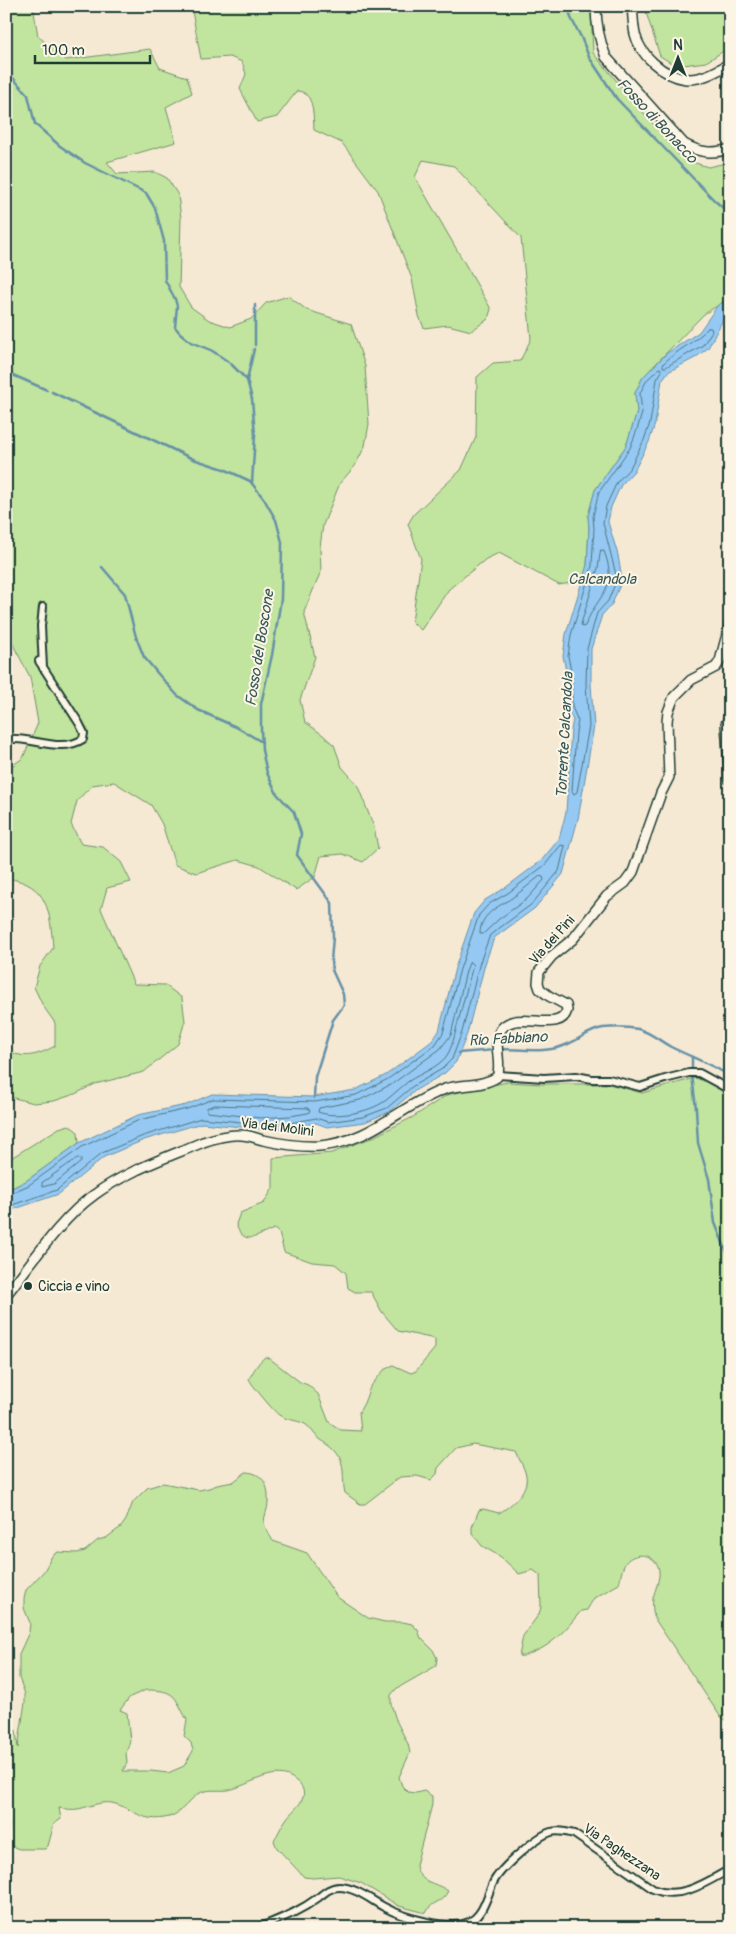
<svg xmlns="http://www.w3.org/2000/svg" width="736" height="1934" viewBox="0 0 736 1934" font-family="Pangolin,sans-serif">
	<rect width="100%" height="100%" fill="#f6e9d4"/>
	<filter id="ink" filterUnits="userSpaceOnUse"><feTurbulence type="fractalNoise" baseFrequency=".02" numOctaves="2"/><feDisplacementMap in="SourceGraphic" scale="10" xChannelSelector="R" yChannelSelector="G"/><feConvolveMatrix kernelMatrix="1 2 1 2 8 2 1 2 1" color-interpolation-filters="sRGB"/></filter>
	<g filter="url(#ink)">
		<g fill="#c1e49e" stroke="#709069" fill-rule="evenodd">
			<path d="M6 6H33L38 36 66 60 150 49 160 68 187 77 192 93 166 107 176 142 107 162 117 174 155 172 167 178 178 195 181 218 179 287 191 307 209 320 230 327 251 319 266 303 288 296 307 310 351 324 365 366 369 424 365 446 355 466 340 483 323 525 320 547 321 571 304 612 315 657 300 700 305 722 323 735 334 745 342 767 357 784 374 827 378 848 363 862 343 854 321 856 315 877 296 890 259 866 238 860 196 873 175 865 162 824 151 805 114 782 92 785 77 801 71 824 81 844 103 847 121 862 131 882 107 888 101 909 134 984 165 985 182 998 185 1021 178 1044 144 1072 95 1084 75 1094 54 1101 34 1103 6 1096V1050C25 1060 38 1055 55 1046V1023L43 1006 34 987 40 966 53 948C50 912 49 884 6 878V770L23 758 38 723 30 677 6 631Z"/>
			<path d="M148 6H591L593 53 683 159 708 167 730 162V298L704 314 643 377 635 393 637 412 626 446 595 490 588 516 589 528 587 565 583 581 559 585 499 553 486 559 449 589 421 630 412 622 421 559 408 524 414 514 461 470 476 437 477 377 493 363 520 361 531 339 521 238 454 166 423 160 415 177 491 309 488 319 471 331 448 325 424 328 419 316 412 279 378 191 342 143 314 130C313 116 315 92 297 91L277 117 257 122 240 89 246 74 242 62 230 57 201 59 192 11Z"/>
			<polygon points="644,6 730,6 730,47 706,62 676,66 660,56"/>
			<path d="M695 1078 708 1082 730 1096V1723L720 1716 654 1618C653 1611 652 1604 653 1598 655 1590 660 1579 659 1571 658 1559 646 1553 636 1556 622 1559 622 1573 619 1584L594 1598 587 1610 581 1611C568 1627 553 1645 534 1652 528 1654 525 1657 519 1656L523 1636 539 1614 541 1607 540 1575 533 1570 519 1574 501 1557 482 1546 472 1533V1527L479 1510 483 1509 499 1513C511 1506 529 1491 526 1475 524 1467 519 1459 516 1452L473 1444 456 1448 438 1468 437 1474 431 1480 417 1476 400 1477 365 1504H360L345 1493C342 1482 345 1469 340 1458 335 1449 329 1445 321 1440 314 1436 312 1428 305 1424 297 1420 286 1420 279 1415 275 1413 251 1384 249 1379 252 1373 259 1361 265 1357L269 1358 300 1382 308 1385 318 1394 329 1422 341 1430 361 1431 359 1412 364 1403 370 1387 384 1370 393 1365 411 1373 416 1371 435 1348V1339L398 1331 382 1312 371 1292H355L348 1288 346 1273 335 1264 312 1262 284 1252 279 1233 274 1229C257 1236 243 1247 236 1224L240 1213 264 1203 273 1188V1158L332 1153 371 1138 413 1117 447 1095 481 1087 508 1082 541 1084H609L642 1093Z"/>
			<polygon points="69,1125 78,1132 79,1143 26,1181 6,1191 6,1164 11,1158 59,1128"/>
			<path d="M246 1472C264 1473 269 1486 268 1503 268 1509 264 1516 264 1523 265 1528 270 1536 273 1541L307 1553 337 1597 368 1618 385 1622H403L412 1624 418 1630 421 1638 433 1650 437 1658 436 1666 396 1689 391 1695V1704L396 1720 408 1744 410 1753 399 1777 402 1786 408 1792 416 1793 424 1791 432 1796V1805L416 1865C419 1884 434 1881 448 1891 441 1905 433 1899 426 1913L399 1906 361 1883 339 1876 313 1878 304 1877 277 1848 274 1841C278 1834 282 1824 287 1818 292 1811 301 1805 303 1797 305 1790 301 1785 296 1781 276 1763 250 1786 228 1790 220 1791 210 1789 202 1792 189 1798 183 1813 169 1817 141 1824 134 1808 112 1803 100 1801 89 1807 78 1809 72 1810 65 1809 59 1808L61 1819 54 1824 48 1846 45 1849H19L6 1844V1837L10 1827 6 1801V1735L16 1730 18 1748 25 1702V1694L19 1678V1654L29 1632 30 1623 24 1608V1599L26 1590 44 1571 52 1556 58 1552 77 1553 85 1551 98 1540 106 1538 121 1527 126 1520 133 1502 147 1488 163 1483 199 1490 209 1488 217 1485 233 1482ZM146 1690C176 1690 174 1696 187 1720L184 1736 191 1743 193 1751 184 1766 168 1773 151 1771H123L127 1763 126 1753 130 1741 127 1713 120 1710 130 1697Z"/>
		</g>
		<polygon fill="#95c9f3" stroke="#6691a7" points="730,298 727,312 708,348 695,358 668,372 662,380 655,424 649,442 634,471 621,485 611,507 608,522 618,555 622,580 612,604 602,615 591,649 591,684 594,726 578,819 563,874 535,908 494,938 485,964 467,1034 456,1062 445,1073 416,1090 389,1112 365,1122 327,1127 316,1123 291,1128 261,1129 202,1123 144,1140 104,1157 59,1194 6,1212 6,1191 26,1181 79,1143 138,1115 186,1105 212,1094 314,1097 355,1090 386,1075 432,1041 439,1031 455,968 474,913 485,900 505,888 541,861 559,839 566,812 571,730 573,720 566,708 567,676 563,656 566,634 587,565 589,528 588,516 595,490 626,446 637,412 635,393 643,377 667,353 699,332 718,305"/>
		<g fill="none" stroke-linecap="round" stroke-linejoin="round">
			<g stroke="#4e7580" stroke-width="1">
				<path d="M708 328H711L712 331 703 345 666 367H663V364C676 350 695 343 708 328Z"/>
				<polygon points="660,368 662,371 657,379 650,423 644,440 630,468 617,482 606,506 603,523 617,579 608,601 597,613 587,649 586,684 589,726 577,792 574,794 572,791 576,732 578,721 572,707 572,676 568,656 571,635 592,566 594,528 593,516 599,492 630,448 637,430 642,413 640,393 647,380"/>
				<path d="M601 550 604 551C619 590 598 593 585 626L582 627 581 624 598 568Z"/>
				<path d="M540 876 543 877 544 880 527 899 499 919 483 934H480C480 914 498 907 512 898 522 891 531 883 540 876Z"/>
				<path d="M470 962 473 965 456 1030C454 1038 451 1051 445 1058 435 1069 421 1073 409 1081 401 1087 393 1095 385 1101 370 1112 336 1119 318 1112L319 1108 360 1100 392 1084 440 1049 451 1035 466 971Z"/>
				<polygon points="215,1105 308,1108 310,1111 308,1113 290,1116 261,1118 207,1112 207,1108"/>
				<polygon points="78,1158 81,1159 81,1162 54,1184 42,1187 42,1183"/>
				<polyline points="6,1195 29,1185 82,1147 139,1120 187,1109 213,1099 315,1102 356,1095 388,1079 435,1045 443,1033 460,969 479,915 489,904 508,893 545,865 561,845 565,846 559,871 532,904 490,935 480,962 462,1032 452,1059 442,1069 413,1086 387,1108 363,1117 328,1122 316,1118 290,1123 261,1124 201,1118 143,1136 102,1153 57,1190 6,1207"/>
			</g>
			<g stroke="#6691a7" stroke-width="2.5">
				<polyline points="568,6 571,18 581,37 589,57 617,99 714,200 730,214"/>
				<polyline points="6,70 28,95 35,124 60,146 85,163 146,193 155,208 164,241 165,280 175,299 177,306 175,327 180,333 191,342 211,350 230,363 247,380 252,399 255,435 252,483"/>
				<polyline points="724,303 730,273"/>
				<polyline points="255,305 255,345"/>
				<polyline points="6,372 47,390"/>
				<polyline points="247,380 254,349"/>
				<polyline points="52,392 193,459 224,469 250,481 264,499 276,520 282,542 281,599 272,655 261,704 261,728 262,750 267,773 277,794 294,812 301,834 297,855 332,903 333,937 331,961 332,970 343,994 344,1005 333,1020 315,1077 314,1098"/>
				<polyline points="102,567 125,594 136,637 144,657 159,675 177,695 198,710 236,727 262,742"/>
				<path d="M500 1049C522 1049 547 1054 568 1044 580 1039 590 1030 603 1028 614 1027 627 1027 638 1029 650 1032 660 1041 671 1047 691 1057 711 1064 730 1076"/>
				<polyline points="458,1053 495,1050"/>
				<polyline points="692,1057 692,1070"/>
				<polyline points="692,1075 696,1109 698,1143 709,1179 715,1223 730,1260"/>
			</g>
			<defs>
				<g id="street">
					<polyline points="43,607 41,626 43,668"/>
					<path d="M6 739C31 736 60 754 83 739L84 733 79 723 39 661"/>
					<polyline points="498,1075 544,1078 576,1076 592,1079 609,1079 640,1087 665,1079 689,1073 699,1073 730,1090"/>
					<path d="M258 1928C282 1918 299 1912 319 1897 325 1892 331 1887 339 1887 355 1887 371 1900 384 1907 402 1917 450 1931 469 1922 484 1915 487 1895 494 1881 502 1867 537 1836 551 1832 559 1830 566 1832 574 1834L653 1889C680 1901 707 1882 730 1869"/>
				</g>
				<g id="secondary">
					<path d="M596 6C596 25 599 40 606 57L684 144C700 153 712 154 730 149"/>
					<path d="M632 6C633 15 633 25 635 34 640 55 663 76 686 79 700 80 718 71 730 63"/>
					<polyline points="730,716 726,724 730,781"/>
					<path d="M6 1295C31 1264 61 1218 94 1195 126 1171 166 1158 203 1142 215 1138 228 1134 241 1135 249 1135 255 1138 263 1140 281 1144 302 1147 320 1146 373 1141 399 1106 445 1089 461 1084 482 1087 497 1077 503 1063 491 1041 502 1028 518 1009 561 1035 567 1010L566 1005 549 996 540 989 538 983 539 972 552 956 573 939 607 896 625 883 633 872 661 793 669 777 667 722 668 712 674 697 691 680 716 667 720 661 730 623"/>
				</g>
			</defs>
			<use href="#street" stroke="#1f3d34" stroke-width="10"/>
			<use href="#secondary" stroke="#1f3d34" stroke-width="12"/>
			<use href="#street" stroke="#fcf5e5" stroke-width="6"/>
			<use href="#secondary" stroke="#fcf5e5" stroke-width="9"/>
		</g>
	</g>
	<circle fill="#1f3d34" stroke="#fcf5e5" stroke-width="2" cx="28" cy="1286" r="5"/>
	<g text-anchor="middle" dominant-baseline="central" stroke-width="4" stroke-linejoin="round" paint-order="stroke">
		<g font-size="14" fill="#1f3d34" stroke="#fcf5e5">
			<text transform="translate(552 940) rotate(-48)">Via dei Pini</text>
			<text transform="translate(277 1127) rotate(7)">Via dei Molini</text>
			<text transform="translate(622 1852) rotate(34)">Via Paghezzana</text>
		</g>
		<g font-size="14" fill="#1f3d34" stroke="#fcf5e5" text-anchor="start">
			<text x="38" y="1286">Ciccia e vino</text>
		</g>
		<g font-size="15" font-style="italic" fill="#37595a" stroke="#fcf5e5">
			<text transform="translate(657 121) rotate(47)">Fosso di Bonacco</text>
			<text x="602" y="579">Calcandola</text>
			<text transform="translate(260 648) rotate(-81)">Fosso del Boscone</text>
			<text transform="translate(565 735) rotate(-87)">Torrente Calcandola</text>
			<text transform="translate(508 1039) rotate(-3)">Rio Fabbiano</text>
		</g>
	</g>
	<rect width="736" height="1934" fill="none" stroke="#fcf5e5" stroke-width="25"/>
	<rect x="12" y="12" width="711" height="1909" fill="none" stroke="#1f3d34" stroke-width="2" filter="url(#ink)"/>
	<g transform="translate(678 58)" stroke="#fcf5e5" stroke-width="4" paint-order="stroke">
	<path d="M0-4L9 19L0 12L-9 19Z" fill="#1f3d34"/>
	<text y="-8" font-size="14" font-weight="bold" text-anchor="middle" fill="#1f3d34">N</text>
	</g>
	<path d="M35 55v8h115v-8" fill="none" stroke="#1f3d34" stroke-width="2.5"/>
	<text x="42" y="55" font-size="15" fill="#1f3d34" stroke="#fcf5e5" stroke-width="4" paint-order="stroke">100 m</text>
</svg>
